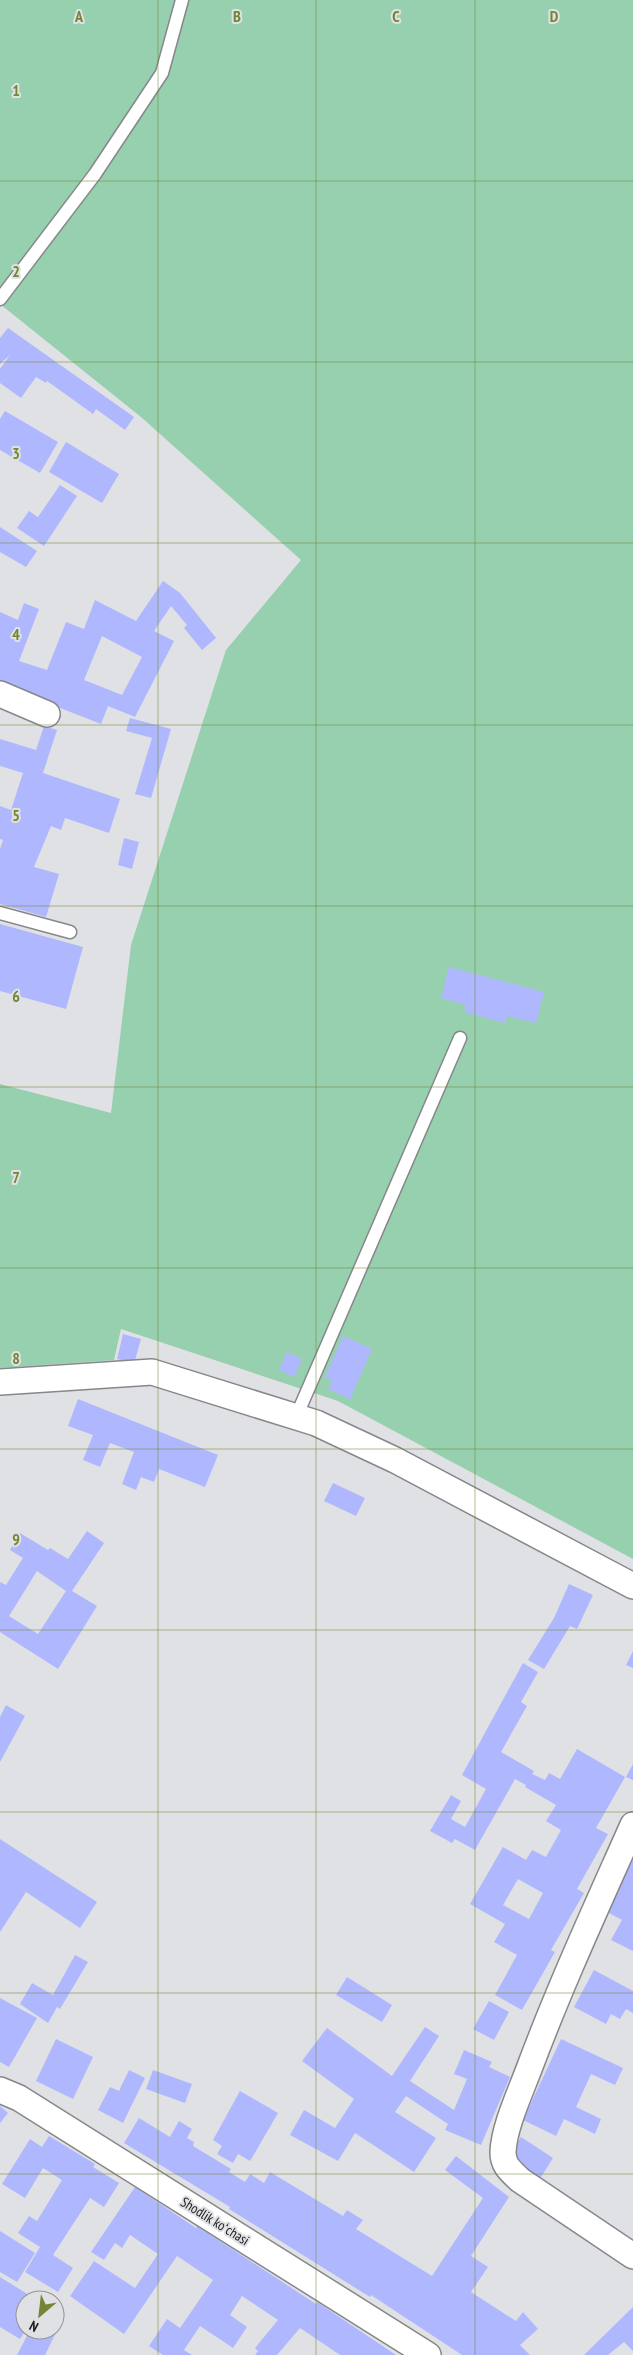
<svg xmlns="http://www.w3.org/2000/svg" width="633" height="2355" viewBox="0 0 633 2355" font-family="'PT Sans Narrow',sans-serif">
	<rect width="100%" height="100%" fill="#e0e1e4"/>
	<polygon fill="#96d0ae" points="0,0 633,0 633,1559 338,1401 121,1329 114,1360 0,1368 0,1084 111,1113 131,945 226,650 301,560 141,417 0,304"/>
	<g fill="#afb8fe" fill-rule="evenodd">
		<polygon points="8,328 134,417 125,430 96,409 93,414 47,381 46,383 36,377 21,398 0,383 0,369 10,355 0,364 0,338"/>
		<polygon points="5,411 58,442 40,473 0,450 0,419"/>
		<polygon points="66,442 119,474 102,503 49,472"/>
		<polygon points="60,485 77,496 44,546 17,528 29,511 38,517"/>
		<polygon points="0,527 37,551 26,567 0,552"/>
		<path d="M163 581 180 593 216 638 202 650 184 628 187 625 171 606 154 631 174 641 135 717 108 706 101 724 55 706 0 689V612L18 620 24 603 39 609 19 661 47 670 66 622 84 629 95 600 136 621ZM102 636 142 657 122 695 84 680Z"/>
		<polygon points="130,718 171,729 151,798 135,794 152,738 126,731"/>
		<polygon points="44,726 57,730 43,773 120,799 109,833 65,818 61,830 51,826 34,867 59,874 46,917 0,904 0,849 3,840 0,839 0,806 11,810 23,773 0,766 0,739 36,750"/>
		<polygon points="124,838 139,842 132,869 118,865"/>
		<polygon points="0,924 83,947 66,1009 0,991"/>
		<polygon points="449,967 544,992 536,1023 507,1016 505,1023 464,1012 466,1005 441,998"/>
		<polygon points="123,1334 141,1339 134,1364 117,1359"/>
		<polygon points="343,1336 372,1349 350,1399 328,1389 332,1380 325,1377"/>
		<polygon points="287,1352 302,1359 294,1377 279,1370"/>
		<polygon points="78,1399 218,1455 205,1487 159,1469 154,1482 141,1477 136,1490 122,1484 134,1452 110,1443 100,1467 83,1460 93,1435 68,1426"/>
		<polygon points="333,1483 365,1498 356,1516 324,1501"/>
		<path d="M87 1531 104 1543 72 1591 97 1606 58 1669 0 1632V1582L6 1585 23 1558 10 1550 20 1533 48 1550 50 1548 68 1559ZM37 1571 66 1591 38 1634 9 1616Z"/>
		<polygon points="569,1584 593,1595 577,1629 570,1626 544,1669 528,1660 554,1618"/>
		<polygon points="633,1651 633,1668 626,1665"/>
		<path d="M523 1663 538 1672 521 1702 527 1706 501 1752 534 1771 532 1774 545 1780 549 1773 560 1779 577 1749 625 1777 596 1828 608 1834 577 1889 584 1893 551 1950 555 1952 522 2010 495 1995 517 1955 494 1942 505 1924 470 1904 503 1847 526 1860 532 1850 546 1857 561 1830 546 1821 556 1805 525 1787 526 1785 515 1779 475 1850 455 1839 452 1843 430 1831 451 1795 461 1801 451 1819 465 1827 486 1789 462 1775ZM518 1879 543 1893 529 1919 503 1905Z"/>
		<polygon points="6,1705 25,1716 0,1762 0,1717"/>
		<polygon points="633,1764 633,1780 626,1777"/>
		<polygon points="633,1833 633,1951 611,1940 622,1920 605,1911"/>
		<polygon points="0,1839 97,1902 80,1928 26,1892 0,1932"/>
		<polygon points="75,1955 88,1962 60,2009 57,2007 48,2023 20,2004 32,1983 53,1995"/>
		<polygon points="594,1970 633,1991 633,2013 626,2009 620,2019 611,2014 606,2024 574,2007"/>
		<polygon points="347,1977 392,2005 382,2022 336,1995"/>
		<polygon points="0,1998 37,2018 9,2067 0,2062"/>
		<polygon points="489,2001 509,2012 494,2040 473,2029"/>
		<polygon points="425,2027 439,2036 410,2081 454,2110 467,2079 454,2074 464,2050 492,2062 489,2067 510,2077 481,2145 445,2130 448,2124 406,2096 395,2112 436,2138 414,2172 355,2133 338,2161 290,2135 304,2110 335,2128 354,2099 302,2061 327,2028 392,2076"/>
		<polygon points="56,2039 93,2057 73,2099 36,2081"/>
		<polygon points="561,2039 623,2068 615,2085 591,2074 576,2107 601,2119 595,2134 564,2119 556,2136 523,2120"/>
		<polygon points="129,2070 145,2078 123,2123 98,2110 110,2087 119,2091"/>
		<polygon points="153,2070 192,2084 185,2103 146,2089"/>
		<polygon points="240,2091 278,2113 250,2161 238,2154 233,2163 217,2154 222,2146 213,2140"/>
		<polygon points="0,2106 8,2113 0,2123"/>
		<polygon points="139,2118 170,2137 179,2121 192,2129 187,2138 194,2142 193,2146 231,2169 229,2172 245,2182 250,2174 264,2183 270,2172 343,2216 347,2210 363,2220 356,2229 432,2276 483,2198 445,2170 456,2156 509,2197 471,2256 488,2267 471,2292 516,2321 523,2312 538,2329 520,2345 530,2355 462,2355 371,2295 370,2297 229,2209 230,2207 124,2143"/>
		<polygon points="49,2136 95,2164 93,2167 119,2183 104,2207 90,2198 53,2255 73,2268 58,2292 25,2272 40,2247 18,2233 29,2216 37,2221 62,2180 43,2168 25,2198 2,2184 30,2139 42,2147"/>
		<polygon points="521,2137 553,2158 538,2182 505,2161"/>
		<polygon points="135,2187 196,2228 197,2226 316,2304 317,2302 396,2355 340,2355 300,2328 277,2355 255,2355 258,2351 255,2348 278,2320 242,2296 230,2315 247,2327 233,2348 200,2326 184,2350 192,2355 163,2355 149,2346 167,2319 180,2328 213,2280 177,2256 124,2334 70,2296 94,2261 135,2288 158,2254 130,2235 122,2248 115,2243 104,2260 91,2252"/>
		<polygon points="0,2231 35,2253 17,2282 0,2272"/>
		<polygon points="0,2277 37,2300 25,2300 25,2331 20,2339 0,2327"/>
		<polygon points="633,2307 633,2351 624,2342 608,2355 584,2355"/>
		<polygon points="55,2312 64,2316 45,2355 17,2355 30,2330 55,2330"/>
	</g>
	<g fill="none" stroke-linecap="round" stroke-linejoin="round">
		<defs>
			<g id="service">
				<polyline points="0,299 95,174 162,73 182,0"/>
				<polyline points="0,913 70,932"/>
				<polyline points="296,1417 460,1038"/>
			</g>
			<g id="minor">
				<polyline points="0,694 47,714"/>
				<polyline points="0,1382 152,1372 316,1423 395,1460 633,1586"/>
				<path d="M633 1825C597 1906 560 1986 529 2069 520 2093 504 2127 503 2152 503 2166 511 2171 520 2180L633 2256"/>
				<polyline points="0,2090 19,2098 428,2355"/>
			</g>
		</defs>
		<use href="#service" stroke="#86878a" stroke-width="15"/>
		<use href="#minor" stroke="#86878a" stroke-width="28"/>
		<use href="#service" stroke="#fff" stroke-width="12"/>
		<use href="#minor" stroke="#fff" stroke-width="25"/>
	</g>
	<path fill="none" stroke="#748636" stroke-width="1" stroke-opacity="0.55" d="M158 0V2355M316 0V2355M475 0V2355M0 181H633M0 362H633M0 543H633M0 725H633M0 906H633M0 1087H633M0 1268H633M0 1449H633M0 1630H633M0 1812H633M0 1993H633M0 2174H633"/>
	<g text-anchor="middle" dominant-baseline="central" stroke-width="4" stroke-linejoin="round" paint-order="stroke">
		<g font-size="14" fill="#212122" stroke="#e0e1e4">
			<text transform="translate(215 2221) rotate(32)">Shodlik koʻchasi</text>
		</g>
	</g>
	<g font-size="16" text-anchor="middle" font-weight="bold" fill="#748636" stroke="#e0e1e4" stroke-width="4" stroke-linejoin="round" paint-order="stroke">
		<text x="79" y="22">A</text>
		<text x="237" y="22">B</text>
		<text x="396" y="22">C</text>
		<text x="554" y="22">D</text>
		<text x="16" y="96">1</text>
		<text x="16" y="277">2</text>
		<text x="16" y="459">3</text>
		<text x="16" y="640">4</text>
		<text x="16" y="821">5</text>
		<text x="16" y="1002">6</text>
		<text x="16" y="1183">7</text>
		<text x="16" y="1364">8</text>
		<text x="16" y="1545">9</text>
	</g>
	<g transform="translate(40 2315) rotate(208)"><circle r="24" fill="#e0e1e4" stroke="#949496"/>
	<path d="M0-4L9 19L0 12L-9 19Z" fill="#748636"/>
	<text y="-8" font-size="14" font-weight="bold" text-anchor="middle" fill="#212122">N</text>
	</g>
</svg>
